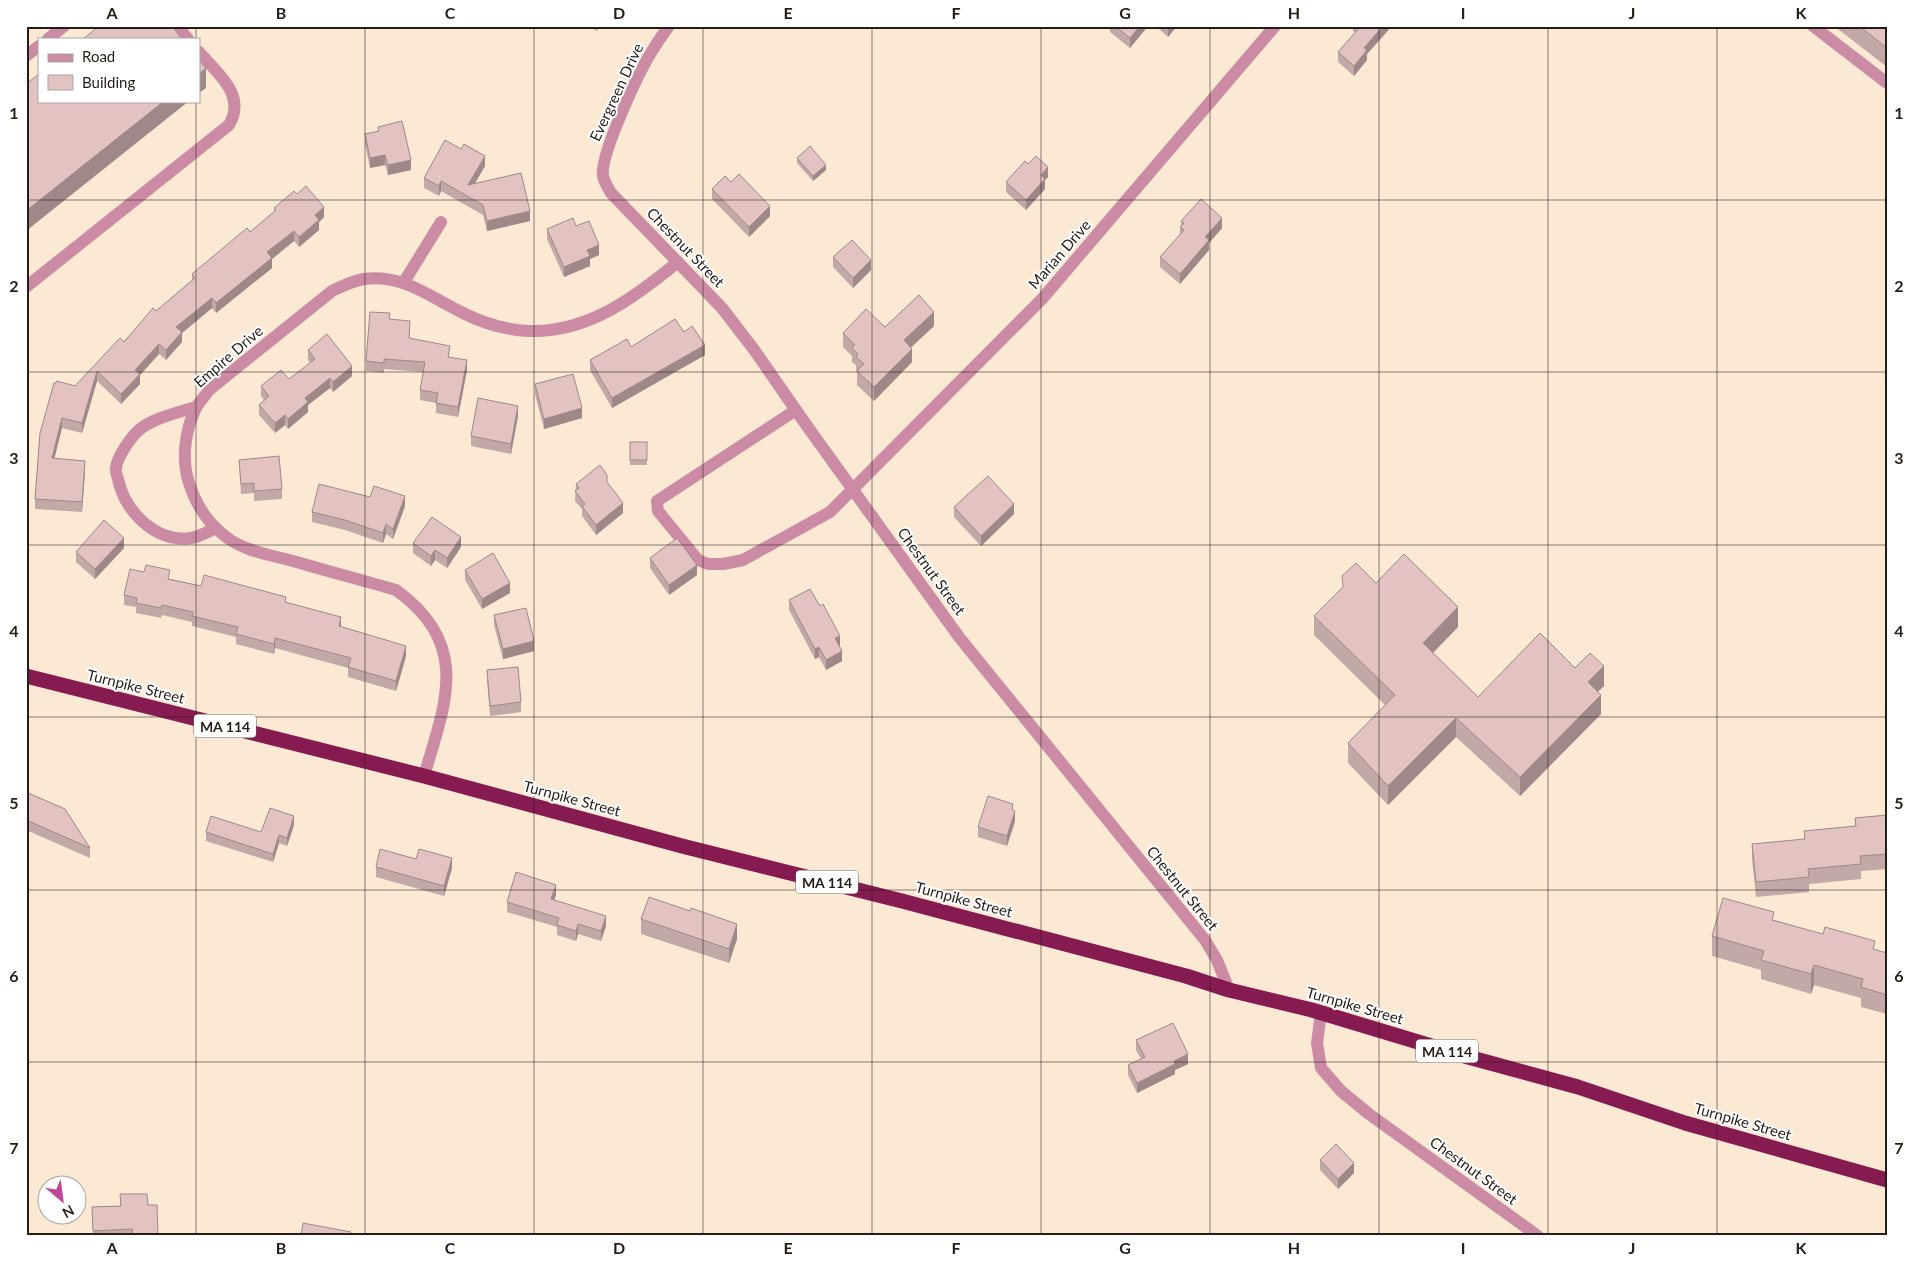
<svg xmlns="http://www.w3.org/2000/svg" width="1913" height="1262" viewBox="0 0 1913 1262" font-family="Lato,sans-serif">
	<rect width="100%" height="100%" fill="#fce9d4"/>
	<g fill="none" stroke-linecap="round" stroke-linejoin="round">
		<g stroke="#cb8ba4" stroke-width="12">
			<polyline points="177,26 188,39"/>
			<path d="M669 26C664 33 658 41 654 48 640 69 600 154 603 176 604 181 608 188 611 193L722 308 755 351 807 426 959 637 1205 940 1217 960 1229 990"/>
			<polyline points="1813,26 1887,83"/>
			<polyline points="48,39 64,26"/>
			<polyline points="26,56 39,46"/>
			<polyline points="404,282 441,222"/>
			<path d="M26 287 229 125C247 95 217 73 199 52"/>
			<path d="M196 407C178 413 155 417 139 430 131 437 117 457 116 468 115 471 117 476 118 479 125 512 156 543 191 538 199 537 209 531 216 528"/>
			<polyline points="796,410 657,501 658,511 698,560 708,564 723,564 743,560 830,512 1042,299 1275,26"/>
			<path d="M424 776C446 702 471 644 396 590 362 580 327 571 293 561 271 555 243 551 225 536 205 521 193 499 187 476 182 454 186 428 196 408 199 402 205 396 209 390L332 291C342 286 352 281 364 279 403 274 430 297 463 313 483 323 507 330 529 331 588 333 635 297 678 262"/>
			<polyline points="1321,1013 1317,1043 1321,1068 1341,1091 1369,1114 1538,1236"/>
		</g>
		<polyline stroke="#861b52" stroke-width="15" points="26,676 424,776 682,846 902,901 1186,976 1229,990 1312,1010 1468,1057 1578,1087 1685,1123 1887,1180"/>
	</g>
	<g fill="#c2a8a7">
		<polygon points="589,26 600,26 597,31"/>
		<polygon points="1110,26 1148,26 1130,48 1110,32"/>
		<polygon points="1156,26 1177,26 1168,37"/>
		<polygon points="1353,26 1391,26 1391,27 1367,54 1367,60 1354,76 1338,62 1338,52 1355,33 1353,31"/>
		<polygon points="1834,26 1887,26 1887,67"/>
		<polygon points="378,127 411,170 388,175 385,165 370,168 365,144 365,134 378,132"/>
		<polygon points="797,158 826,170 813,181 797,163"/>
		<polygon points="1028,164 1048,177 1045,180 1045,189 1026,210 1006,192 1006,182"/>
		<polygon points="485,166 475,183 530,221 487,231 483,215 441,191 439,196 424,188 424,178"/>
		<polygon points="731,182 770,216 749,237 712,199 712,189"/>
		<polygon points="297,194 324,217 319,222 319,230 299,247 294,241 272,259 272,268 216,313 212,308 182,333 182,342 166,360 159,354 140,375 140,384 121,404 97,381 82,433 62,428 54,458 85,471 82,512 35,509 35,499 40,433 75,386 156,311 192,280 192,274 250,232 274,212 274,208"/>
		<polygon points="1181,221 1222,228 1209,243 1209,250 1180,284 1160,267 1160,257 1180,234 1180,227 1181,226"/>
		<polygon points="576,226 599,255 590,259 590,266 564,277 547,239 547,229"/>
		<polygon points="833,257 871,270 853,288 833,267"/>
		<polygon points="390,319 410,331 409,338 450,357 467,370 458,417 436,413 436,403 420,400 420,390 423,372 384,369 384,373 366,371 366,361"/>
		<polygon points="934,326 911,347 912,362 874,401 857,385 857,372 856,371 856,365 852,362 852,356 843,347 843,333 885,327"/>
		<polygon points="684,332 705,355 612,408 590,370 590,360 631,347"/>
		<polygon points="308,350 352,376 333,392 330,388 308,405 308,412 288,429 285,425 275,433 259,415 259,405 264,400 261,396 261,386 289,379 310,363 308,360"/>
		<polygon points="535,384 582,418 544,429 535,394"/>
		<polygon points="518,416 511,454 471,446 471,436"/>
		<rect x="630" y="442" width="17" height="23"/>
		<polygon points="239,460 282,489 282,499 254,501 254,493 241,494"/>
		<polygon points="607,483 623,513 596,535 582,516 582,509 575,501 576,484"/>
		<polygon points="405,506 393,539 386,534 383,543 345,530 312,522 312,512"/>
		<polygon points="954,507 1014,514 981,546 954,517"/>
		<polygon points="413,543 461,547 447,568 435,560 431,566 413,553"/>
		<polygon points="124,548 95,579 76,562 76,552"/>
		<polygon points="650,558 697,575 669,595 650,568"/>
		<polygon points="465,570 510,593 482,609 465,580"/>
		<polygon points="144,572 170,579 201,586 286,602 406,656 396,691 348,677 348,668 275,648 274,654 236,644 236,637 192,626 192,622 162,615 161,618 136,613 136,607 124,605 124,595"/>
		<polygon points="1376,583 1458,627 1433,653 1478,697 1575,668 1604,686 1598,691 1601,714 1520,796 1456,737 1388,805 1348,763 1348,743 1385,705 1314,635 1314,616"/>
		<polygon points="789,600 840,646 839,646 842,661 826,670 819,657 815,659 789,610"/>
		<polygon points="494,615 534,651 503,659 494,625"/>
		<polygon points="487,670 521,702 521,712 490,716 487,680"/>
		<polygon points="26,792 90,848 90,858 26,830"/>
		<polygon points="1887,815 1887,869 1861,871 1861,879 1809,884 1809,892 1756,897 1752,859 1752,844 1804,839 1804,831 1855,826 1855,818"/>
		<polygon points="1015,821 1007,846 978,837 978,827"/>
		<polygon points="294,825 287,846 279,843 273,862 206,841 206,832 261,832"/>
		<polygon points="376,867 452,868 444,896 376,877"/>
		<polygon points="556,895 554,900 606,926 601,941 578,934 576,941 557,935 557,927 507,912 507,902"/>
		<polygon points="690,911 737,939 729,963 641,934 641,919"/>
		<polygon points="1774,920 1887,953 1887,1014 1861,1007 1861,998 1814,985 1811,994 1761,979 1761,970 1712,956 1712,936"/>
		<polygon points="1136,1040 1188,1064 1175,1070 1175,1074 1137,1093 1128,1075 1128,1065 1141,1059 1136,1050"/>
		<polygon points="1320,1160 1354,1173 1338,1189 1320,1170"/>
		<polygon points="120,1194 148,1205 158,1236 93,1236 92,1207 120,1206"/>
	</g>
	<g fill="#9e8888">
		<polygon points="1140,26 1148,26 1130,48 1130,38"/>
		<polygon points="1169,26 1177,26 1168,37 1168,27"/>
		<polygon points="1383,26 1391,26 1391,27 1367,54 1367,60 1354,76 1354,66 1364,48"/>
		<polygon points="206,68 206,88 199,93 199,74"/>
		<polygon points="164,101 189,101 26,231 26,211"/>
		<polygon points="385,155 385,165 370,168 370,158"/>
		<polygon points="485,156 485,166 468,195 468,185"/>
		<polygon points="411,160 411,170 388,175 388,165"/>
		<polygon points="826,165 826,170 813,181 813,176"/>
		<polygon points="1048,167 1048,177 1045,180 1045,189 1026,210 1026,200 1041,175"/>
		<polygon points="441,181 441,191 439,196 439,186"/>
		<polygon points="770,206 770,216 749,237 749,227"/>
		<polygon points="324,207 324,217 319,222 319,230 299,247 299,237 315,215"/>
		<polygon points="530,211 530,221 487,231 487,221"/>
		<polygon points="1222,218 1222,228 1209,243 1209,250 1180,284 1180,274 1205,237"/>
		<polygon points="294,231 294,241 272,259 272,268 216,313 216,303 267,252"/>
		<polygon points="599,245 599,255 590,259 590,266 564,277 564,267 587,250"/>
		<polygon points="871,260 871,270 853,288 853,278"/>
		<polygon points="212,298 212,308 182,333 182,342 166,360 166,350 176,327"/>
		<polygon points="934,312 934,326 904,354 904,340"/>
		<polygon points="159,344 159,354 140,375 140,384 121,404 121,394 135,370"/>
		<polygon points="705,345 705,355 612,408 612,398"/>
		<polygon points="912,349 912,362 874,401 874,387"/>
		<polygon points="467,360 467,370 458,417 458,407"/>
		<polygon points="352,366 352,376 333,392 333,382"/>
		<polygon points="97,371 97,381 82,433 82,423"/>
		<polygon points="330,378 330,388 308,405 308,412 288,429 288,419 305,398"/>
		<polygon points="518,406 518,416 511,454 511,444"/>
		<polygon points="582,408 582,418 544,429 544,419"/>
		<polygon points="285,415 285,425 275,433 275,423"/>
		<polygon points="62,418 62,428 52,468 52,458"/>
		<polygon points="85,461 85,471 82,512 82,502"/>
		<polygon points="405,496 405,506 393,539 393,529"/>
		<polygon points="623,503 623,513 596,535 596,525"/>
		<polygon points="1014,504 1014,514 981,546 981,536"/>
		<polygon points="386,524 386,534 383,543 383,533"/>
		<polygon points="461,537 461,547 447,568 447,558"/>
		<polygon points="124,538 124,548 95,579 95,569"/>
		<polygon points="435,550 435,560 431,566 431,556"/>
		<polygon points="697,565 697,575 669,595 669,585"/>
		<polygon points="510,583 510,593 482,609 482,599"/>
		<polygon points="1458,607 1458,627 1423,663 1423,643"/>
		<polygon points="341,617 341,627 339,626"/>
		<polygon points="840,636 840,646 835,648 835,638"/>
		<polygon points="275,638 275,648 274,654 274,644"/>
		<polygon points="534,641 534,651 503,659 503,649"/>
		<polygon points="406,646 406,656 396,691 396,681"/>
		<polygon points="819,647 819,657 815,659 815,649"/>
		<polygon points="842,651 842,661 826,670 826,660"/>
		<polygon points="1604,666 1604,686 1588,701 1588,682"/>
		<polygon points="1601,695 1601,714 1520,796 1520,777"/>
		<polygon points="1456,718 1456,737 1388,805 1388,786"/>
		<polygon points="1015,811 1015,821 1007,846 1007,836"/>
		<polygon points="294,816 294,825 287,846 287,838"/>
		<polygon points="279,835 279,843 273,862 273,854"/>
		<polygon points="452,858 452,868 444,896 444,886"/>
		<polygon points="556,885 556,895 551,909 551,899"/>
		<polygon points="606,916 606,926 601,941 601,931"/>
		<polygon points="578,924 578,934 576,941 576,931"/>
		<polygon points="737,924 737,939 729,963 729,949"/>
		<polygon points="1814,965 1814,985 1811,994 1811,974"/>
		<polygon points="1188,1054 1188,1064 1175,1070 1175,1074 1137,1093 1137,1083 1174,1061"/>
		<polygon points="1354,1163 1354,1173 1338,1189 1338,1179"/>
	</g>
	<g fill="#e2c3c2" stroke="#9e8888">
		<polygon points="99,26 172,26 182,39 83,39"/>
		<polygon points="1115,26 1140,26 1130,38"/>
		<polygon points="1359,26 1383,26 1364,48 1367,50 1354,66 1338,52 1360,27"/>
		<polygon points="1859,26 1887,26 1887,48"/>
		<polygon points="199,60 206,68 199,74"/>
		<polygon points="39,74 39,101 164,101 26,211 26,84"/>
		<polygon points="402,121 411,160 388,165 385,155 370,158 365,134 379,131 378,127"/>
		<polygon points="445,140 461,149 464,144 485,156 468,185 521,173 530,211 487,221 483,205 441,181 439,186 424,178"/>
		<polygon points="810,146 826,165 813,176 797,158"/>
		<polygon points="1036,156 1048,167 1041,175 1045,179 1026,200 1006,182 1025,161 1028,164"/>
		<polygon points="739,174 770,206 749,227 712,189 725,176 731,182"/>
		<polygon points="306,186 324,207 315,215 319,220 299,237 294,231 267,252 272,258 216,303 212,298 176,327 182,332 166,350 159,344 135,370 140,374 121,394 97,371 82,423 62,418 52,458 85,461 82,502 35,499 40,433 54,383 56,383 57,381 75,386 120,338 124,342 153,308 156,311 195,278 192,274 247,228 250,232 276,210 274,208 294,191 297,194"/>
		<polygon points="1201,199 1222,218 1205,237 1209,240 1180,274 1160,257 1184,230 1180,227 1184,223 1181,221"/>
		<polygon points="573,218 576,226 589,221 599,245 587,250 590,256 564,267 547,229"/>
		<polygon points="852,240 871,260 853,278 833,257"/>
		<polygon points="919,295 934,312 904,340 912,349 874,387 857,371 864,364 856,357 858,354 852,348 855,345 843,333 866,309 885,327"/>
		<polygon points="370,312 390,313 389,319 410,321 409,338 450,346 448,357 467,360 458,407 436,403 438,393 420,390 425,362 384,359 384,363 366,361"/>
		<polygon points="675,319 684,332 692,326 705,345 612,398 590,360 627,339 631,347"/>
		<polygon points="327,334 352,366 333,382 330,378 305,398 308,402 288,419 285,415 275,423 259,405 269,396 261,386 281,370 289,379 315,359 308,350"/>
		<polygon points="573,374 582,408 544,419 535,384"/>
		<polygon points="478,398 518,406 511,444 471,436"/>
		<rect x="630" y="442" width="17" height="18"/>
		<polygon points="279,456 282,489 254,491 254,483 241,484 239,460"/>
		<polygon points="600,465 607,475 607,482 623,503 596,525 582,506 585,504 575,491 579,488 576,484"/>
		<polygon points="988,476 1014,504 981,536 954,507"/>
		<polygon points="319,484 370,497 374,486 405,496 393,529 386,524 383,533 345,520 312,512"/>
		<polygon points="432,517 461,537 447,558 435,550 431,556 413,543"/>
		<polygon points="104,520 124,538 95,569 76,552"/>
		<polygon points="677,538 697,565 669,585 650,558"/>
		<polygon points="493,553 510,583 482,599 465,570"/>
		<polygon points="1404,554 1458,607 1423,643 1478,697 1540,633 1575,668 1590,653 1604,666 1588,682 1601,695 1520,777 1456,718 1388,786 1348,743 1395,695 1314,616 1343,587 1342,576 1356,563 1376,583"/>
		<polygon points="146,565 170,570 168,579 201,586 204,575 286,597 285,602 341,617 339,626 406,646 396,681 348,667 351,658 275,638 274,644 236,634 238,627 192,616 193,612 162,605 161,608 136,603 137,598 124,595 130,569 144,572"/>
		<polygon points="810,589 820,606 823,604 840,636 835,638 842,651 826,660 819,647 815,649 789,600"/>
		<polygon points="526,608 534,641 503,649 494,615"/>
		<polygon points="518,667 521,702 490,706 487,670"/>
		<polygon points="26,792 65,809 90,848 26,820"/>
		<polygon points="988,796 1013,804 1012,809 1015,811 1007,836 978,827"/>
		<polygon points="270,808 294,816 287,838 279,835 273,854 206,832 211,816 261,832"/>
		<polygon points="1887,815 1887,854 1860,856 1861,864 1808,869 1809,877 1756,882 1752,844 1805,839 1804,831 1856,826 1855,818"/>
		<polygon points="380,849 416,859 419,849 452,858 444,886 376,867"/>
		<polygon points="516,872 556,885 551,899 606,916 601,931 578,924 576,931 557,925 559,918 507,902"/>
		<polygon points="649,897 690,911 691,908 737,924 729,949 641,919"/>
		<polygon points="1723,898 1774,912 1772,920 1823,934 1825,927 1875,941 1873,949 1887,953 1887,995 1861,987 1863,979 1814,965 1811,974 1761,960 1764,951 1712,936"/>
		<polygon points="1173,1023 1188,1054 1174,1061 1175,1064 1137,1083 1128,1065 1145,1057 1136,1040"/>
		<polygon points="1336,1144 1354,1163 1338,1179 1320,1160"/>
		<polygon points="120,1194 147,1194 148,1205 157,1205 158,1236 133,1236 132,1229 93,1231 92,1207 121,1206"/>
		<polygon points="303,1223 351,1232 350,1236 301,1236"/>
	</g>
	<path fill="none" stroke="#251e17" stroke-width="1" stroke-opacity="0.55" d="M196 26V39M365 26V1236M534 26V1236M703 26V1236M872 26V1236M1041 26V1236M1210 26V1236M1379 26V1236M1548 26V1236M1717 26V1236M196 101V1236M26 200H1887M26 372H1887M26 545H1887M26 717H1887M26 890H1887M26 1062H1887"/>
	<g text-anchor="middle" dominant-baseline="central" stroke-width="4" stroke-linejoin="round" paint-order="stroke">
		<g fill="#fff" stroke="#66625d" stroke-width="1">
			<rect x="194" y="714.5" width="62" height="23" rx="4"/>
			<rect x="796" y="870.5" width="62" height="23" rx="4"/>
			<rect x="1416" y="1039.5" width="62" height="23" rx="4"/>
		</g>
		<g font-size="14" font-weight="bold" fill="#251e17">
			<text x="225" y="726">MA 114</text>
			<text x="827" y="882">MA 114</text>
			<text x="1447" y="1051">MA 114</text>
		</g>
		<g font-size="15" fill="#251e17" stroke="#fff">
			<text transform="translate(616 92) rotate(-65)">Evergreen Drive</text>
			<text transform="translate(686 247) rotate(46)">Chestnut Street</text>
			<text transform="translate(1059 254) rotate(-49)">Marian Drive</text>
			<text transform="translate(228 356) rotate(-41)">Empire Drive</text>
			<text transform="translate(932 571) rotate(54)">Chestnut Street</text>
			<text transform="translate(136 686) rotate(14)">Turnpike Street</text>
			<text transform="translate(572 798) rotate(15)">Turnpike Street</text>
			<text transform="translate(1183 888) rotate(51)">Chestnut Street</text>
			<text transform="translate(964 899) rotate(15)">Turnpike Street</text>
			<text transform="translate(1355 1005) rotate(16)">Turnpike Street</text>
			<text transform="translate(1743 1121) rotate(16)">Turnpike Street</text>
			<text transform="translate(1474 1170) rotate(36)">Chestnut Street</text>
		</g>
	</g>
	<rect width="1913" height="1262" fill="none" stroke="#ffffff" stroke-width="55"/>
	<rect x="38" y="38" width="162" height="65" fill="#ffffff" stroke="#a8a5a2"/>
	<rect x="48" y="54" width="25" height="8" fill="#cb8ba4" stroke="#a8a5a2"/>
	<text x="82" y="62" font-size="15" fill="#251e17">Road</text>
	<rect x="48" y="75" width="25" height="15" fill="#e2c3c2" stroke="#a8a5a2"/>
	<text x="82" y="88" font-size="15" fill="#251e17">Building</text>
	<g transform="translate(62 1200) rotate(151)"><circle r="24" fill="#ffffff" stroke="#a8a5a2"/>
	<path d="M0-4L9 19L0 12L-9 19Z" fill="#c04698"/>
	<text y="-8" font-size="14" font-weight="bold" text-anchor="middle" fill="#251e17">N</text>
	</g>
	<rect x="28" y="28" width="1858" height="1206" fill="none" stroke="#251e17" stroke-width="2"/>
	<g font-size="16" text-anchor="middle" font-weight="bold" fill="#251e17">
		<text x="112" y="19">A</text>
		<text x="281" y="19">B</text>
		<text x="450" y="19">C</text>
		<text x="619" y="19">D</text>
		<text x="788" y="19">E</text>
		<text x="956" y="19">F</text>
		<text x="1125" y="19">G</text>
		<text x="1294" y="19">H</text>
		<text x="1463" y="19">I</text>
		<text x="1632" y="19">J</text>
		<text x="1801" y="19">K</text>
		<text x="14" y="119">1</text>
		<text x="1899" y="119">1</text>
		<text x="14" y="292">2</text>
		<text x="1899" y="292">2</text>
		<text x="14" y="464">3</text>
		<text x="1899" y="464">3</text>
		<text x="14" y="637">4</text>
		<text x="1899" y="637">4</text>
		<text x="14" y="809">5</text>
		<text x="1899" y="809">5</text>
		<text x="14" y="982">6</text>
		<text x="1899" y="982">6</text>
		<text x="14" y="1154">7</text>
		<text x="1899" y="1154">7</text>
		<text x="112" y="1254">A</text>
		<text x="281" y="1254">B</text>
		<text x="450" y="1254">C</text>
		<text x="619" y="1254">D</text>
		<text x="788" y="1254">E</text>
		<text x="956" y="1254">F</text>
		<text x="1125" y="1254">G</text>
		<text x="1294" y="1254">H</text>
		<text x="1463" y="1254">I</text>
		<text x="1632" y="1254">J</text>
		<text x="1801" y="1254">K</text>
	</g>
</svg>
